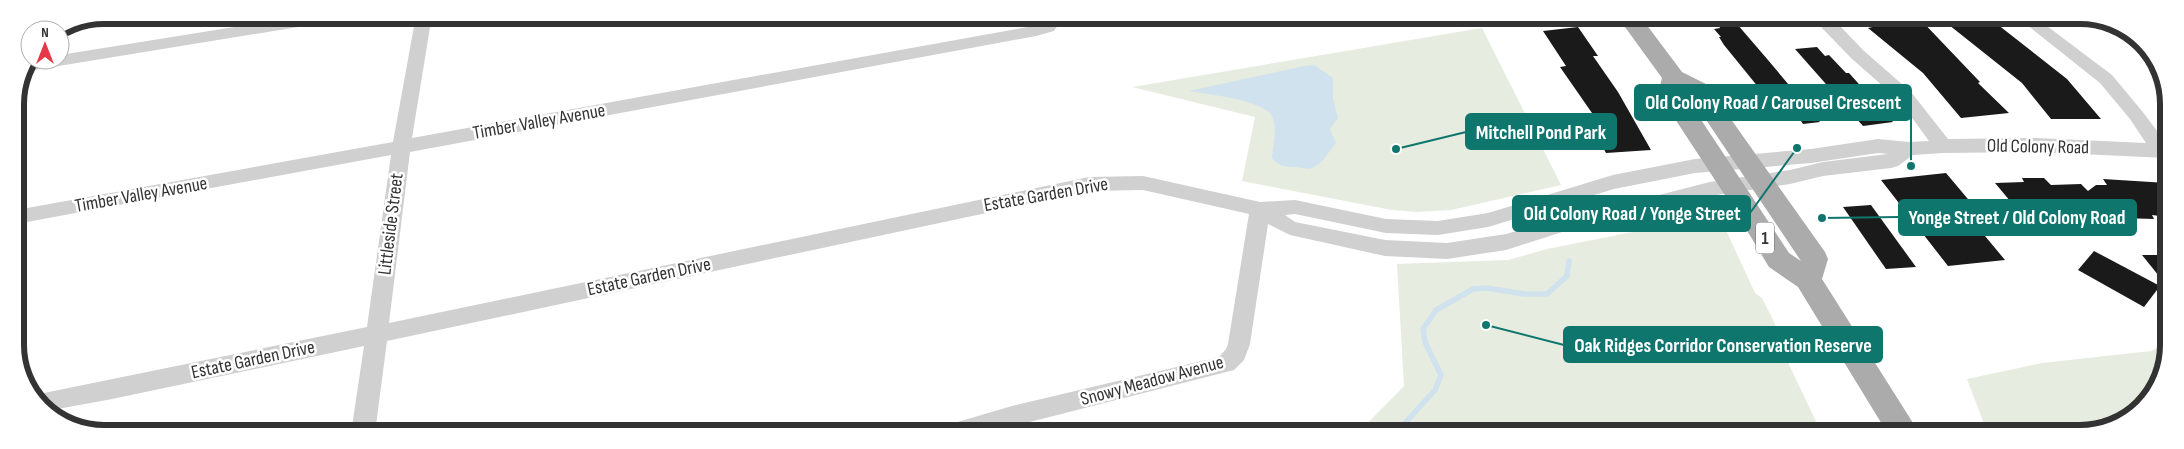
<svg xmlns="http://www.w3.org/2000/svg" width="2184" height="449" viewBox="0 0 2184 449" font-family="'Sofia Sans Condensed',sans-serif">
	<rect width="100%" height="100%" fill="#fff"/>
	<g fill="#e6ecdf">
		<polygon points="1482,28 1561,185 1451,210 1417,212 1392,210 1242,181 1255,117 1132,87"/>
		<polygon points="1719,215 1755,293 1762,298 1779,332 1774,333 1822,434 1358,433 1404,386 1397,264 1508,260 1547,249"/>
		<polygon points="2167,344 2167,362 2139,412 2085,434 1988,434 1967,379 2042,363 2151,351"/>
	</g>
	<path fill="#cfe2ee" d="M1314 65 1333 78V99L1338 118 1330 129 1336 143C1329 151 1323 164 1312 168 1307 170 1301 167 1296 167 1286 167 1279 167 1272 158 1273 145 1278 128 1272 116 1264 100 1206 94 1189 91L1304 66Z"/>
	<g fill="none" stroke-linecap="round" stroke-linejoin="round">
		<polyline stroke="#cfe2ee" stroke-width="5.5" points="1396,433 1435,390 1441,375 1425,342 1423,329 1436,310 1473,289 1487,288 1524,294 1547,294 1567,276 1569,261"/>
	</g>
	<g fill="#1a1a1a">
		<polygon points="1918,17 1980,82 1978,83 2009,113 1961,118 1923,73 1868,28"/>
		<polygon points="1939,17 1988,17 2067,79 2101,119 2051,119 2022,83"/>
		<polygon points="1737,24 1768,60 1820,122 1803,124 1799,118 1791,120 1781,108 1776,109 1724,45 1719,37 1721,37 1714,29 1720,28 1719,26"/>
		<polygon points="1578,27 1598,56 1593,56 1618,92 1651,150 1606,153 1585,113 1592,113 1560,67 1566,66 1543,31"/>
		<polygon points="1817,47 1825,56 1829,55 1846,73 1849,73 1893,122 1863,126 1795,49"/>
		<polygon points="1946,173 1978,211 1965,212 2005,260 1948,266 1881,180"/>
		<polygon points="2022,178 2044,178 2051,185 2081,184 2088,191 2096,185 2107,185 2103,179 2167,183 2167,217 2152,215 2154,219 2087,217 2085,215 2026,220 1995,183 2024,182"/>
		<polygon points="1871,205 1916,267 1886,269 1843,207"/>
		<polygon points="2094,251 2160,286 2144,307 2078,270"/>
		<polygon points="2142,255 2167,255 2167,286"/>
	</g>
	<g fill="none" stroke-linecap="round" stroke-linejoin="round">
		<g fill="#d0d0d0" fill-rule="evenodd">
			<polygon points="308,15 349,15 347,19 341,20 28,71 33,60 60,60 60,55"/>
			<path d="M416 15H432L412 138 1033 26 1042 23 1047 16H1064L1054 31 1036 36 410 152 389 323 1089 177 1143 176 1260 202 1295 200 1386 219 1438 221 1488 213 1613 175 1695 159 1811 149 1878 139 1909 142 1929 141 1899 100 1852 59 1822 28 1820 24 1822 16H1839L1837 23 1864 51 1911 92 1948 139 2036 138 2146 143 2130 119 2100 83 2017 17H2035L2112 75 2142 111 2167 144V158L2036 152 1943 153 1913 155 1898 166 1891 168 1823 176 1790 184 1710 196 1604 223 1578 227 1506 250 1447 259 1385 256 1290 235 1268 224 1250 344 1244 360 1234 370 987 433H940L944 426 1012 406 1219 357 1226 349 1228 344 1249 214 1143 190 1089 191 387 341 375 433H351L364 346 112 399 47 411 41 408 34 395 367 327 391 155 16 224V210L393 142ZM1878 153 1888 154 1823 162 1790 170 1710 182 1604 209 1578 213 1506 234 1447 243 1385 240 1295 222 1285 215 1295 214 1386 233 1438 235 1488 227 1614 189 1695 173 1811 163Z"/>
		</g>
		<path fill="#ababab" fill-rule="evenodd" d="M1617 16H1640L1682 72 1706 84 1825 252 1828 259 1822 279 1920 434H1888L1798 287 1769 267 1734 209 1658 93 1662 78ZM1682 91 1690 96 1801 261 1789 253Z"/>
	</g>
	<g text-anchor="middle" dominant-baseline="central" stroke-width="5" stroke-linejoin="round" paint-order="stroke">
		<rect fill="#fff" stroke="#707070" stroke-width="1" x="1756" y="222.5" width="18" height="31" rx="4"/>
		<g font-size="18" font-weight="bold" fill="#333">
			<text x="1765" y="238">1</text>
		</g>
		<g font-size="19" fill="#333" stroke="#fff">
			<text transform="translate(539 122) rotate(-10)">Timber Valley Avenue</text>
			<text transform="translate(2038 147) rotate(1)">Old Colony Road</text>
			<text transform="translate(141 195) rotate(-10)">Timber Valley Avenue</text>
			<text transform="translate(1046 195) rotate(-10)">Estate Garden Drive</text>
			<text transform="translate(391 224) rotate(-83)">Littleside Street</text>
			<text transform="translate(649 277) rotate(-12)">Estate Garden Drive</text>
			<text transform="translate(253 360) rotate(-12)">Estate Garden Drive</text>
			<text transform="translate(1152 381) rotate(-15)">Snowy Meadow Avenue</text>
		</g>
	</g>
	<path d="M0 0H2184V449H0ZM104 24H2080A80 80 0 0 1 2160 104V345A80 80 0 0 1 2080 425H104A80 80 0 0 1 24 345V104A80 80 0 0 1 104 24Z" fill="#fff" fill-rule="evenodd"/>
	<path fill="none" stroke="#333" stroke-width="6" d="M104 24H2080A80 80 0 0 1 2160 104V345A80 80 0 0 1 2080 425H104A80 80 0 0 1 24 345V104A80 80 0 0 1 104 24Z"/>
	<path fill="none" stroke="#0f766e" stroke-width="2" d="M1911 166L1911 102M1396 149L1466 132M1797 148L1750 213M1822 218L1899 217M1486 325L1564 345"/>
	<g fill="#0f766e" stroke="#fff" stroke-width="2">
		<circle cx="1911" cy="166" r="5"/>
		<circle cx="1396" cy="149" r="5"/>
		<circle cx="1797" cy="148" r="5"/>
		<circle cx="1822" cy="218" r="5"/>
		<circle cx="1486" cy="325" r="5"/>
	</g>
	<g fill="#0f766e" stroke="#0f766e" stroke-width="2">
		<rect x="1635" y="85" width="276" height="35" rx="5"/>
		<rect x="1466" y="114" width="150" height="35" rx="5"/>
		<rect x="1513" y="196" width="237" height="35" rx="5"/>
		<rect x="1899" y="200" width="237" height="35" rx="5"/>
		<rect x="1564" y="327" width="318" height="35" rx="5"/>
	</g>
	<g font-size="20" text-anchor="middle" font-weight="bold" fill="#fff">
		<text x="1773" y="109">Old Colony Road / Carousel Crescent</text>
		<text x="1541" y="139">Mitchell Pond Park</text>
		<text x="1632" y="220">Old Colony Road / Yonge Street</text>
		<text x="2017" y="224">Yonge Street / Old Colony Road</text>
		<text x="1723" y="352">Oak Ridges Corridor Conservation Reserve</text>
	</g>
	<g transform="translate(45 45)"><circle r="24" fill="#ffffff" stroke="#adadad"/>
	<path d="M0-4L9 19L0 12L-9 19Z" fill="#e63946"/>
	<text y="-8" font-size="14" font-weight="bold" text-anchor="middle" fill="#333333">N</text>
	</g>
</svg>
